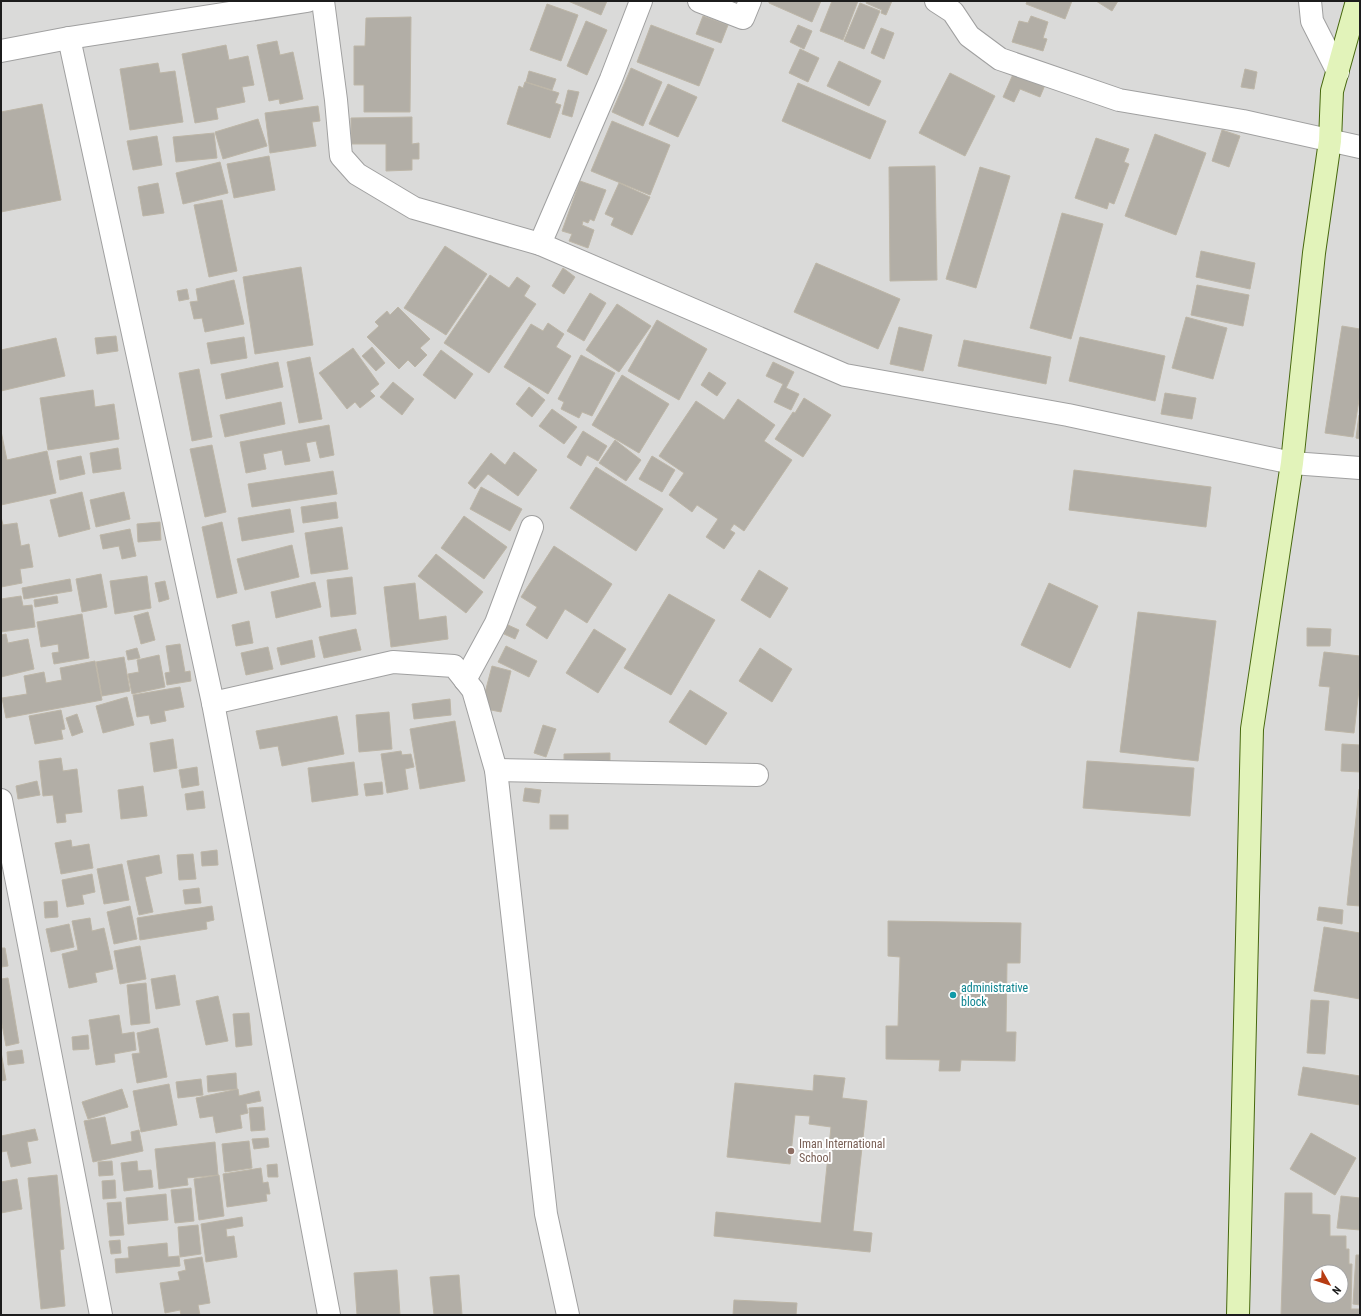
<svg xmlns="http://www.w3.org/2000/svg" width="1361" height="1316" viewBox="0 0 1361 1316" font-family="'Roboto Condensed',sans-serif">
	<rect width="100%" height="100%" fill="#edece3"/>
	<path fill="#dadad9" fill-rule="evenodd" d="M1 1H1360V1315H1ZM1317 1272H1341V1296H1317Z"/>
	<g fill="#b2aea6" stroke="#bdb6a7" fill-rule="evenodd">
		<polygon points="568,1 607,1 601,15"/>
		<polygon points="769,1 821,1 812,22 769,3"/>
		<polygon points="832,1 858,1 843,40 820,31"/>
		<polygon points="867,1 892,1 886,15 881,13 882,10 866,3"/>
		<polygon points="1027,1 1072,1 1065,19 1026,4"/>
		<polygon points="1096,1 1118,1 1112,11"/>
		<polygon points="860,3 880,11 864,49 844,41"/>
		<polygon points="547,4 578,15 561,61 530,50"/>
		<polygon points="703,16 728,25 721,43 696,34"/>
		<polygon points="1031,16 1048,22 1043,38 1047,39 1043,51 1012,42 1019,21 1028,23"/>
		<polygon points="411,17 410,112 364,112 364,85 354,85 354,46 365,46 366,18"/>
		<polygon points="586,21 607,30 587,75 567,66"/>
		<polygon points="651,25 714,49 699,86 637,62"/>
		<polygon points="798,25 812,31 804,49 790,42"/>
		<polygon points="881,28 894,33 884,59 871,53"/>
		<polygon points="277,41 280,55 293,52 303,99 280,104 279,99 269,101 257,45"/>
		<polygon points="226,45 229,60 248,56 254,85 242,87 245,102 216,108 218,119 195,123 182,54"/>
		<polygon points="800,49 819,58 808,82 789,73"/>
		<polygon points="839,61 881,81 869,106 827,86"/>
		<polygon points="158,63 160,73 175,71 183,122 130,130 120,69"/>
		<polygon points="631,68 662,82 643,126 612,112"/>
		<polygon points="1245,69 1257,72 1254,89 1241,87"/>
		<polygon points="529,71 556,79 552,90 526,82"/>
		<polygon points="1014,72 1045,85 1040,97 1020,89 1014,102 1003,97"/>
		<polygon points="950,73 995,96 965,156 919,133"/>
		<polygon points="525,82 559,93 555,103 561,105 550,138 507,124 519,86 523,88"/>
		<polygon points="798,83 886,121 870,159 782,121"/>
		<polygon points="668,84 697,97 678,137 649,124"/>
		<polygon points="568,90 579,92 572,117 562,114"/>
		<polygon points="42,104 61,200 1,212 1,112"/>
		<polygon points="318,106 320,121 312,122 316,146 270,153 265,113"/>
		<polygon points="412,117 412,144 419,143 419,159 412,159 412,170 386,171 386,144 351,144 351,118"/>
		<polygon points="258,119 267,146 223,159 215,132"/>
		<polygon points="612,121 670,145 650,195 591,171"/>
		<polygon points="1222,130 1240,136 1229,167 1212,161"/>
		<polygon points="214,133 217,158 176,162 173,137"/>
		<polygon points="1155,134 1206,153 1176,235 1125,216"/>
		<polygon points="157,136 162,165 133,170 127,141"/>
		<polygon points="1096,138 1129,149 1124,162 1129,164 1114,204 1109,202 1107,209 1075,198"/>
		<polygon points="269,156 275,190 234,198 227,164"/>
		<polygon points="220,162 228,193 183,204 176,173"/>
		<polygon points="935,166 937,280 890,281 889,167"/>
		<polygon points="980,167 1010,176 976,288 946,279"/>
		<polygon points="580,181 606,190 594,221 590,219 588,223 583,221 582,225 594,230 588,248 569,241 572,234 562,231"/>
		<polygon points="158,183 164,213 143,216 138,187"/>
		<polygon points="619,183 650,197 632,235 611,225 614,218 605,214"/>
		<polygon points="222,200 237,271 209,277 194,205"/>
		<polygon points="1062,213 1103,224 1071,339 1030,328"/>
		<polygon points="445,246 487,274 446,335 404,308"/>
		<polygon points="1201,251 1255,263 1250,289 1196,277"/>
		<polygon points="816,263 900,299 878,349 794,312"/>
		<polygon points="301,267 313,345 255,354 243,277"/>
		<polygon points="563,268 575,277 564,294 552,286"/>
		<polygon points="490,275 509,288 517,277 530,286 524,296 536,304 489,373 444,343"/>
		<polygon points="234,280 244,324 205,332 202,318 194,319 190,302 198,301 196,289"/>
		<polygon points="1197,285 1249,295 1243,326 1191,315"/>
		<polygon points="187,289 189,299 179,301 177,291"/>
		<polygon points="590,293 606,303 584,341 567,331"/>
		<polygon points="617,304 651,326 619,372 586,350"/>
		<polygon points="398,307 430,339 420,348 427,355 415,367 408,360 399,369 367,337 379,326 375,322 387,311 390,315"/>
		<polygon points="1186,317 1227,328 1213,379 1172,368"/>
		<polygon points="657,320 707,349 679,400 628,371"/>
		<polygon points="548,323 564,334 556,347 571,356 548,394 504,367 531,324 543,331"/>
		<polygon points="1342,326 1360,329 1360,394 1353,437 1325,433"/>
		<polygon points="899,327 932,335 923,371 890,364"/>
		<polygon points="116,336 118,351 97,354 95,338"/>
		<polygon points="244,337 247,358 211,364 207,343"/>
		<polygon points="1080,337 1165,356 1155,401 1069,381"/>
		<polygon points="56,338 65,376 1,391 1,350"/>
		<polygon points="964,340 1051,357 1046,384 958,366"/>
		<polygon points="372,347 385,363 376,371 362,356"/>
		<polygon points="353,348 379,384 370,391 375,396 360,408 355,402 347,409 319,373"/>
		<polygon points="441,350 473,374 455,399 423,375"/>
		<polygon points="581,355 615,373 592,416 582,412 579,418 561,409 564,402 558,399"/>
		<polygon points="310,357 322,419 299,423 287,362"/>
		<polygon points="278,362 283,387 226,399 221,374"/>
		<polygon points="773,362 794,372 786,388 799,394 791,410 774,402 783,384 766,376"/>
		<polygon points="199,369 212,437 192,441 179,373"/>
		<polygon points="709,372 726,383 717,396 701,385"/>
		<polygon points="622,375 669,404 639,453 592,425"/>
		<polygon points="393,382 414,399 402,415 380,397"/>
		<polygon points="529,387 545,400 532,417 516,404"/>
		<polygon points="93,390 95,407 114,404 119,439 48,450 40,398"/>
		<polygon points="1165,393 1196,398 1192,419 1161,414"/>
		<polygon points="804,398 831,415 803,457 775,439 793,412 795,413"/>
		<polygon points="738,399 775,425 764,441 792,460 744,531 734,524 730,530 735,533 724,549 706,537 718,519 697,505 692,512 669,495 684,473 659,456 696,401 724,420"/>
		<polygon points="281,402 285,424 225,437 220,415"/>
		<polygon points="552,409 577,427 564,444 539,426"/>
		<polygon points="1359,415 1360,415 1360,439 1356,438"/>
		<polygon points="329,425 334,455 320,458 316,441 306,443 310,461 285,465 282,450 263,454 266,469 246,473 240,442"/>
		<polygon points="1,431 7,460 47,451 56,493 1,505"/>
		<polygon points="583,431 607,446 598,461 587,455 581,466 567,457"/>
		<polygon points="615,440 641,460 626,481 599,463"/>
		<polygon points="212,445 226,512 205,517 190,449"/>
		<polygon points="118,448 121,469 93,473 90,453"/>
		<polygon points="514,452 537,470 518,496 488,474 475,489 468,483 491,453 505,465"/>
		<polygon points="81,456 85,474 60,480 57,461"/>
		<polygon points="652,456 675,470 662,492 639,479"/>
		<polygon points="596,467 663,509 636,551 570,508"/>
		<polygon points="1074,470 1211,487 1206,527 1069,510"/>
		<polygon points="333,471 337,494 252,507 248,484"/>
		<polygon points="481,487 522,509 510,531 470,509"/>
		<polygon points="82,492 90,529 59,537 50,500"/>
		<polygon points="124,492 130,519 96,527 90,500"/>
		<polygon points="336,502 338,518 303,523 301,507"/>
		<polygon points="290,509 294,532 242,541 238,518"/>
		<polygon points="464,516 507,547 484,579 441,548"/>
		<polygon points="1,517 3,525 17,523 21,546 29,544 33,567 20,569 22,583 1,587"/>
		<polygon points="160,522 161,540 138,542 137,524"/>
		<polygon points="222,522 237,593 217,598 202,527"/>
		<polygon points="342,527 348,569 311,574 305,533"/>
		<polygon points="130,529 136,556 122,559 119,546 103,549 100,535"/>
		<polygon points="292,545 299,577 245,590 237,559"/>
		<polygon points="554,546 612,584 587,623 565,609 547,639 526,625 537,607 521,597"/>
		<polygon points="436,554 483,592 466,613 418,576"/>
		<polygon points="759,570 788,588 770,618 741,600"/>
		<polygon points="101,574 107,607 82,612 76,579"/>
		<polygon points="147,576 151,608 115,614 110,581"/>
		<polygon points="352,577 356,614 331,617 327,580"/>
		<polygon points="70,579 72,591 24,599 22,588"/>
		<polygon points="165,581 169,599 159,602 155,583"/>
		<polygon points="315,582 321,607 276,618 271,592"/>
		<polygon points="415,583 419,620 446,616 448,639 391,647 384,587"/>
		<polygon points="1049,583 1098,606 1070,668 1021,645"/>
		<polygon points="669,594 715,620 671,695 624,668"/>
		<polygon points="21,596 23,606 32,605 35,627 1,632 1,599"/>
		<polygon points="57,596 58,603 35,607 34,600"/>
		<polygon points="148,612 155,640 141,644 134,616"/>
		<polygon points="1138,612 1216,621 1198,761 1120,752"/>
		<polygon points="82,614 89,658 54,664 52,653 59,652 58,644 41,647 37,622"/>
		<polygon points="249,621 253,643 236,646 232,625"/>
		<polygon points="508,625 519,630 515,639 504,634"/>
		<polygon points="1307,628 1331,629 1330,646 1307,646"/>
		<polygon points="356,629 361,650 324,658 319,637"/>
		<polygon points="594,629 626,649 598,693 566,673"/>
		<polygon points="6,634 8,643 28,639 34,669 1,677 1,635"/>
		<polygon points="312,640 315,657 281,665 277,648"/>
		<polygon points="180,644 185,672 190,671 191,681 167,685 165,673 170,672 166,646"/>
		<polygon points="506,646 537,661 529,677 498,662"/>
		<polygon points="268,647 273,669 246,675 241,653"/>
		<polygon points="137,648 140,658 128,660 126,651"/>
		<polygon points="760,648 792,669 772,702 739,681"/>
		<polygon points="1324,652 1360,656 1360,681 1354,733 1325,730 1330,687 1319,686"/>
		<polygon points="159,655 165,687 132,694 128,674 139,672 137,660"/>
		<polygon points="124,657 130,691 102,696 96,662"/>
		<polygon points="95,661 102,700 6,718 2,698 27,694 24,676 44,672 46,683 62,680 60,668"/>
		<polygon points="492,666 511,671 501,712 481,708"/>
		<polygon points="180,687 184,707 164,711 166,721 151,724 149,715 137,717 133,695"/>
		<polygon points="690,690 727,713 706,745 669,722"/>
		<polygon points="127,697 134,725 103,733 96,706"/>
		<polygon points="450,699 451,715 414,719 412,704"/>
		<polygon points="61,710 65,729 61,730 63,739 35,744 29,716"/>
		<polygon points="389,712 392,749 359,752 356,715"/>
		<polygon points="77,714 83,732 72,736 66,718"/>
		<polygon points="337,716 344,754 282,766 278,746 260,749 256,731"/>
		<polygon points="455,721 465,781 420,789 410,729"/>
		<polygon points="543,725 556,729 546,757 534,753"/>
		<polygon points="173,739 177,768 154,772 150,743"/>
		<polygon points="1342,744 1360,745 1360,772 1341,771"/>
		<polygon points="401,751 402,755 411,754 414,767 405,769 408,789 387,793 381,754"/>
		<polygon points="610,753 610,766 564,767 564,754"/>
		<polygon points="61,758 63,771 77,769 82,812 65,814 66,822 57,823 53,795 43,796 39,761"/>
		<polygon points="1087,761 1194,768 1190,816 1083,808"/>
		<polygon points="354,762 358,795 312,802 308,768"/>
		<polygon points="197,767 199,785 182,788 179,770"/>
		<polygon points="37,781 40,795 18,799 16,786"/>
		<polygon points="382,782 383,794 366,796 364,784"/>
		<polygon points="143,786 147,816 121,819 118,790"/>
		<polygon points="525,788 541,790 539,803 523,801"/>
		<polygon points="1359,789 1360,789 1360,906 1347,905"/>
		<polygon points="203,791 205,808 187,810 185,794"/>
		<rect x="550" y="815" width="18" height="14"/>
		<polygon points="71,840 72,847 89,844 93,868 61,874 55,843"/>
		<polygon points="217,850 218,865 202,866 201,852"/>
		<polygon points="193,854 196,879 179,880 177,855"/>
		<polygon points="159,855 162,873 145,877 153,912 139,915 127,861"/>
		<polygon points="122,864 129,900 104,904 97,869"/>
		<polygon points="92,874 95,892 82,895 84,904 67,907 62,880"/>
		<polygon points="199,888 201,903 185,904 183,890"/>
		<polygon points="57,901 58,917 45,918 44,902"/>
		<polygon points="130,906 137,939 114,944 107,912"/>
		<polygon points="212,906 214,920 206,922 207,929 140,940 137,918"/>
		<polygon points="1319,907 1343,910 1342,924 1317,920"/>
		<polygon points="90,918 92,931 104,928 113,969 95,973 97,982 69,988 62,954 78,950 72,921"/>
		<polygon points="888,921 1021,923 1020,963 1007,963 1006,1032 1016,1032 1015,1061 961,1060 960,1071 939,1071 940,1060 886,1059 886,1026 898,1026 900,957 888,956"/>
		<polygon points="69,924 74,947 51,952 46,929"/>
		<polygon points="1324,927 1360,933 1360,999 1314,991"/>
		<polygon points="140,946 146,979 120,984 114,951"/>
		<polygon points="1,948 5,948 8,966 1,967"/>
		<polygon points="175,975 180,1005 156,1009 151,979"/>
		<polygon points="8,978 19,1043 6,1046 1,1019 1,979"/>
		<polygon points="146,983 150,1023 131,1025 127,985"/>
		<polygon points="218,996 228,1041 206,1045 196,1001"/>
		<polygon points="1311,1000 1329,1001 1325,1054 1307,1053"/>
		<polygon points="249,1013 252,1045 236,1047 233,1014"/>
		<polygon points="119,1015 122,1034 134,1032 136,1050 114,1054 115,1062 96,1065 89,1020"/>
		<polygon points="158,1028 167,1077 137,1083 132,1054 140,1053 137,1033"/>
		<polygon points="88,1035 89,1049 73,1050 72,1037"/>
		<polygon points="22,1050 24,1063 8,1065 7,1052"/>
		<polygon points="1,1052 6,1080 1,1081"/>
		<polygon points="1303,1067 1360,1076 1360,1105 1298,1095"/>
		<polygon points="236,1073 237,1089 208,1092 207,1076"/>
		<polygon points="814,1075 845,1078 842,1098 867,1101 853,1231 872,1233 870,1252 714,1236 716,1212 821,1223 831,1127 809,1124 810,1116 795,1115 790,1164 727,1157 735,1083 813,1091"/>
		<polygon points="201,1079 203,1095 178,1098 176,1082"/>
		<polygon points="169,1084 177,1125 141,1132 133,1091"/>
		<polygon points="122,1089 128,1107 88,1119 82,1102"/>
		<polygon points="238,1089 239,1096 259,1091 261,1101 246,1104 248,1113 240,1115 242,1128 216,1133 213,1116 200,1118 196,1098"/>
		<polygon points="263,1107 265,1130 251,1131 249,1108"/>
		<polygon points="105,1117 111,1145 132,1141 131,1132 139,1130 143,1151 93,1162 84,1121"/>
		<polygon points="35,1129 38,1140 27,1142 31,1163 11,1167 7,1151 1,1152 1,1136"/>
		<polygon points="1311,1133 1356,1158 1335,1195 1290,1169"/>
		<polygon points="268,1138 269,1147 254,1149 252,1139"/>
		<polygon points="249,1141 252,1168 225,1172 222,1144"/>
		<polygon points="215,1142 218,1175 187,1178 188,1185 159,1189 155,1149"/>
		<polygon points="112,1161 113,1175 99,1176 98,1162"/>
		<polygon points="137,1161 138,1171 151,1170 153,1187 124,1191 121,1163"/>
		<polygon points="277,1164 278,1177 268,1177 267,1165"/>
		<polygon points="261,1168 263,1183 268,1182 270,1194 266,1194 267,1201 227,1207 223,1174"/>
		<polygon points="57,1175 64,1249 60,1250 65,1306 41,1309 28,1178"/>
		<polygon points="219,1175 224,1216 199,1220 194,1179"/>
		<polygon points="17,1179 22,1209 1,1213 1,1182"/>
		<polygon points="115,1180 116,1198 103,1199 102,1181"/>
		<polygon points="191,1188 194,1221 175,1223 171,1190"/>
		<path d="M1285 1193H1312V1214L1330 1215V1236H1346V1249H1349V1264H1352L1351 1309H1360V1315H1281ZM1317 1272H1341V1296H1317Z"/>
		<polygon points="166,1194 168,1220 128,1224 126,1198"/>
		<polygon points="1341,1196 1360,1198 1360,1230 1337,1228"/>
		<polygon points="121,1202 124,1235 110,1236 107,1203"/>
		<polygon points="242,1217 243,1226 226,1229 227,1237 234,1236 237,1257 206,1262 201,1224"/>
		<polygon points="198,1225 201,1254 180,1257 178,1227"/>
		<polygon points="120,1240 121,1253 111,1254 109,1241"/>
		<polygon points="167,1243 168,1257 179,1256 180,1266 116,1273 115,1259 129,1258 128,1247"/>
		<polygon points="1356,1255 1360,1255 1360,1305 1353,1304"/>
		<polygon points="202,1257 210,1303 198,1305 200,1315 181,1315 180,1310 165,1313 160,1283 180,1280 178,1272 186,1270 184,1260"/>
		<polygon points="397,1270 400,1315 357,1315 354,1273"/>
		<polygon points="459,1275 462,1315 434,1315 430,1277"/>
		<polygon points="734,1300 797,1303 796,1315 733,1315"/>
	</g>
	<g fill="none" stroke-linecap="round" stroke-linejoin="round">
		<defs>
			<g id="street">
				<polyline points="323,1 336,100 341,156 357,174 414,208 540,244 845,375 1068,415 1292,463 1360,468"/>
				<polyline points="699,1 743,18 750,1"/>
				<polyline points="936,1 953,12 969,36 1000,59 1119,100 1243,121 1360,147"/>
				<polyline points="1310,1 1312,21 1338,72"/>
				<polyline points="69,38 213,703 329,1315"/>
				<polyline points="1,51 69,38 307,1"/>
				<polyline points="540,244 611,79 641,1"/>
				<polyline points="465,680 496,623 532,527"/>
				<polyline points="213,703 393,662 454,666 473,690 496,770 546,1214 568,1315"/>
				<polyline points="496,770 757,775"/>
				<polyline points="1,800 101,1315"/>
			</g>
			<polyline id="secondary" points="1238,1315 1252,729 1292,463 1314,253 1330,141 1332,91 1357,1"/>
		</defs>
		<use href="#street" stroke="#a0a0a0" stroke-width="24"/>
		<use href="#secondary" stroke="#47680e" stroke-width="24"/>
		<use href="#street" stroke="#fff" stroke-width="22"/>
		<use href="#secondary" stroke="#e2f3ba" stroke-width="22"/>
	</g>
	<circle fill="#0f9aa8" stroke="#fff" stroke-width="1.5" cx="953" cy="995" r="4"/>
	<circle fill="#8d6e63" stroke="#fff" stroke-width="1.5" cx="791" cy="1151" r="4"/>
	<g text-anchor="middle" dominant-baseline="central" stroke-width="4" stroke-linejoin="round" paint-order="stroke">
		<g font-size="12" fill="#0d838f" stroke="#fff" text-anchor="start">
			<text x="961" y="988">administrative<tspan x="961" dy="14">block</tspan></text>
		</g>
		<g font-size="12" fill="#785e54" stroke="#fff" text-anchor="start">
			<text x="799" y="1144">Iman International<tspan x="799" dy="14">School</tspan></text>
		</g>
	</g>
	<rect width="1361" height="1316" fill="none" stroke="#1c1c1c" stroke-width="4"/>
	<g transform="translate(1329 1284) rotate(129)"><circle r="19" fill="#ffffff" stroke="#a4a4a4"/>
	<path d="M0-3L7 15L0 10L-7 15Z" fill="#b73c12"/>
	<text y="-6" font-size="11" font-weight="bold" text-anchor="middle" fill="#1c1c1c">N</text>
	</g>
</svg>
